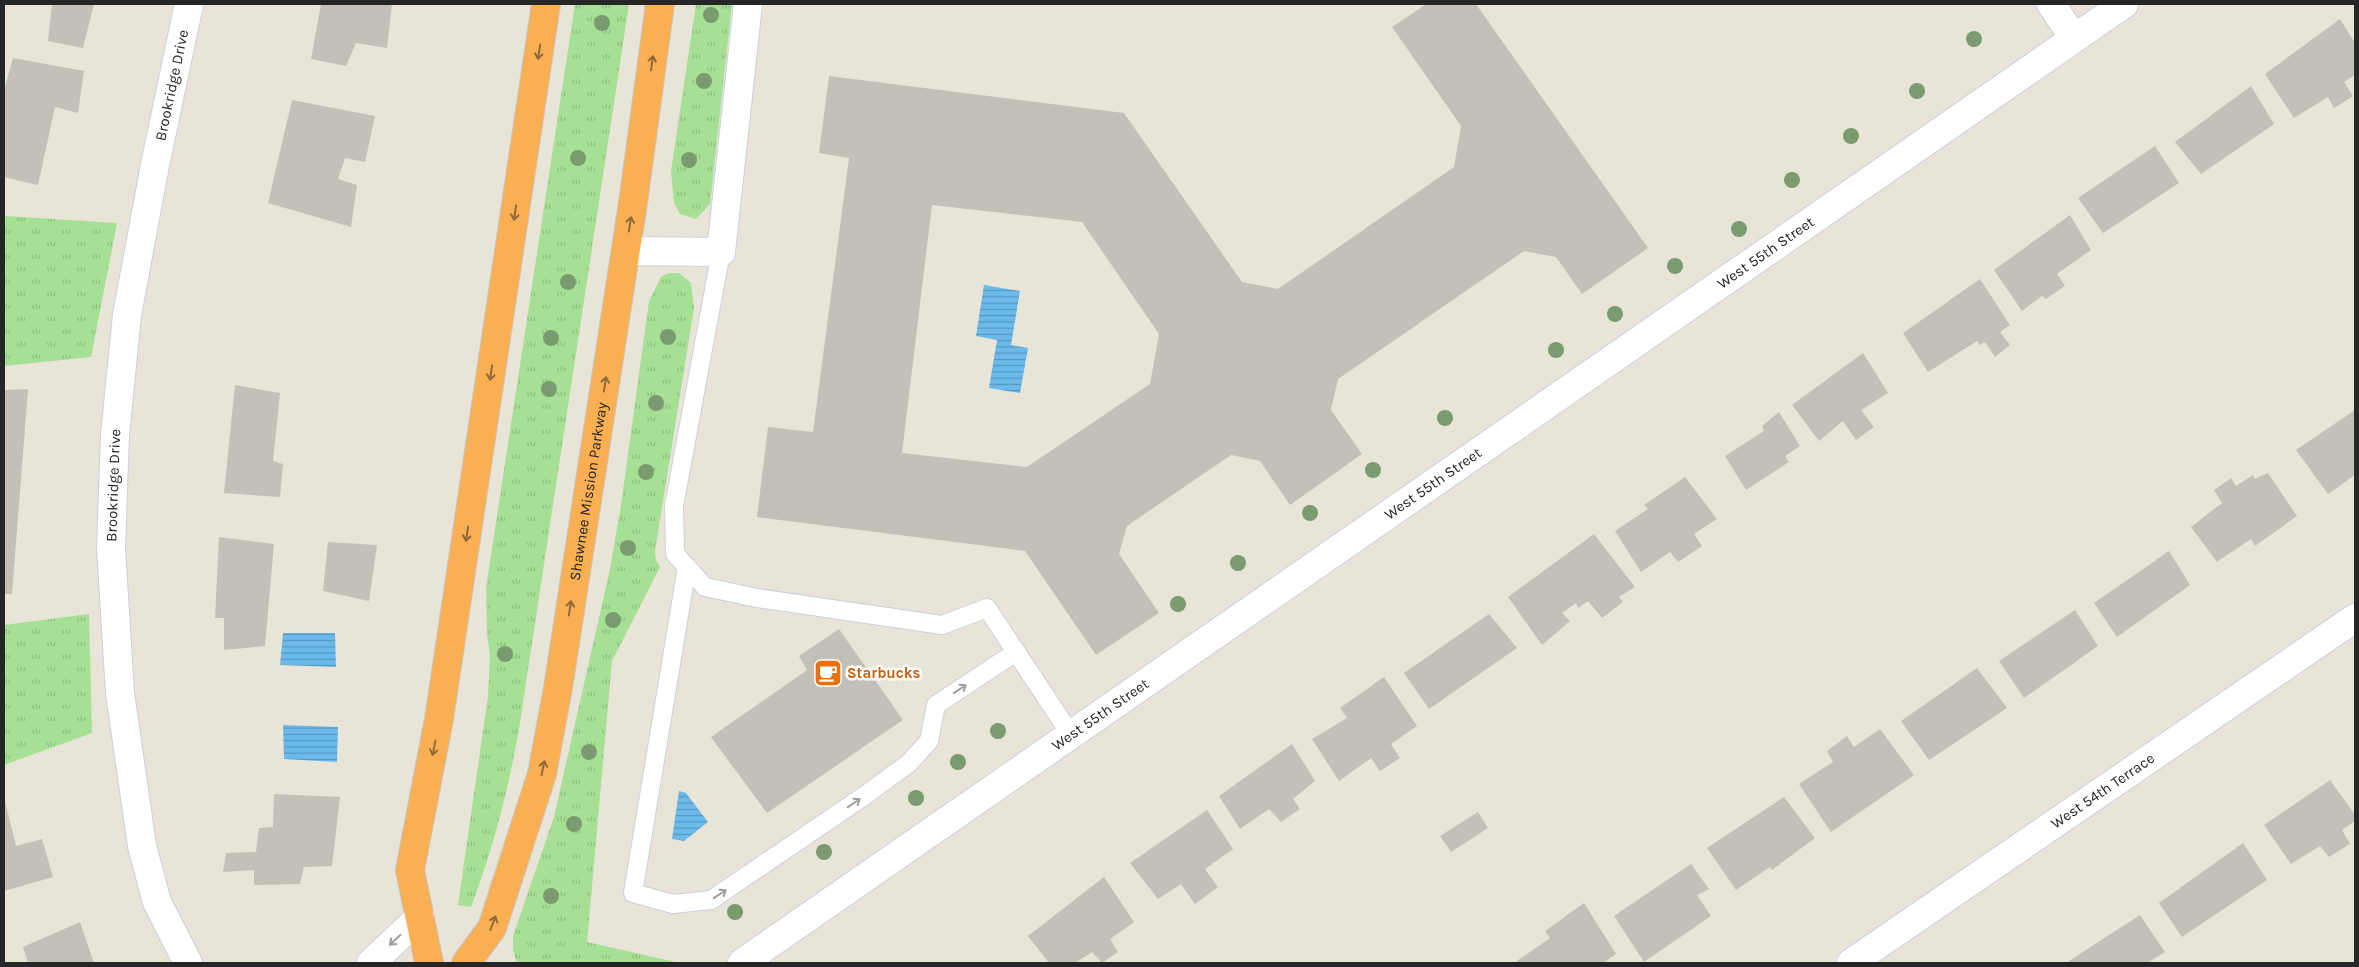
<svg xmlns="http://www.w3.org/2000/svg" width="2359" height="967" viewBox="0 0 2359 967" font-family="Karla,sans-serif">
	<defs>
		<pattern id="grass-tufts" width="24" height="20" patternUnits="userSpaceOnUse" patternTransform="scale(1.25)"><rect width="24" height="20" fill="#a5e094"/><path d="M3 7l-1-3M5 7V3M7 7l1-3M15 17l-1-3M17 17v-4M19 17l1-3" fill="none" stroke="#8ec07f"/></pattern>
		<pattern id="water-rules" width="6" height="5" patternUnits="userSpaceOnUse" patternTransform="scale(1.25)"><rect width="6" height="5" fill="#6bbaeb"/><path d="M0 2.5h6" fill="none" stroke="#5897be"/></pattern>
	</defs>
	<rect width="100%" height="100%" fill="#e9e4d8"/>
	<g fill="url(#grass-tufts)">
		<path d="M575 4H629L519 729C508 791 493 849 471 907L458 905 488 696 490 655 487 634 486 588Z"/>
		<polygon points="696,4 732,4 710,204 696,219 680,214 674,203 671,171"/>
		<polygon points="4,216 117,223 91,357 4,366"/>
		<polygon points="669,273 679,273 691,283 694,308 655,551 656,560 660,567 612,661 587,942 680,963 517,963 513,950 513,936 554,817 610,569 621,505 649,301 661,277"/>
		<polygon points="89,614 92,733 4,765 4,625"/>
	</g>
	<g fill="url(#water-rules)">
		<polygon points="984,285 1020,291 1011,345 1028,348 1020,393 989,388 997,340 976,336"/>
		<polygon points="283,633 335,633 336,667 280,665"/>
		<polygon points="283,725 338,727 337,762 284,759"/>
		<polygon points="679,791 686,793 708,822 684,841 672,839"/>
	</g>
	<g fill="#c4c0b8" fill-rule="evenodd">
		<polygon points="52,4 94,4 83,48 48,41"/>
		<polygon points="321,4 392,4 387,48 356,43 346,66 311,59"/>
		<path d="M1426 4H1476L1648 248 1582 294 1556 257 1524 251 1338 379 1331 410 1362 454 1290 505 1260 461 1231 455 1127 526 1119 554 1159 613 1096 655 1025 551 757 517 768 427 813 432 849 158 819 153 829 76 1124 113 1242 282 1278 289 1454 167 1461 126 1392 27ZM932 205 1082 222 1159 334 1150 384 1027 467 902 453Z"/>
		<polygon points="2340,19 2355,43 2355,75 2344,82 2353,96 2334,108 2328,97 2294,118 2265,74"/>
		<polygon points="13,58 84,71 78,113 55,107 38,185 4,177 4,91"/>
		<polygon points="2251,86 2274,124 2201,174 2175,142"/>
		<polygon points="292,100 375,116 365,162 345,158 338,179 357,185 351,227 268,203"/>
		<polygon points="2155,146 2179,183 2103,233 2078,198"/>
		<polygon points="2070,215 2091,250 2057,274 2065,286 2046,299 2042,296 2022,311 1994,270"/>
		<polygon points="1980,279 2010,325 2000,332 2010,345 1995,357 1985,342 1980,345 1977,341 1928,372 1903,333"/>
		<polygon points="1863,353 1888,393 1861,410 1874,427 1856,440 1843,421 1819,441 1792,405"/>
		<polygon points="235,385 280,393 273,461 283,464 280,497 224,493"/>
		<polygon points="28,389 12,594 4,594 4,390"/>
		<polygon points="2355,410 2355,475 2328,494 2296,450"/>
		<polygon points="1779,412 1800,446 1785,456 1789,462 1746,490 1725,456 1764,431 1762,426"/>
		<polygon points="2268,473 2297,516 2255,546 2251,539 2217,562 2191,527 2222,503 2214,490 2231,478 2236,486 2253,475 2255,479"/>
		<polygon points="1685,477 1717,519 1694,534 1702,546 1678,562 1670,552 1641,572 1615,531 1648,509 1644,505"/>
		<polygon points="1594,534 1635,587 1619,597 1623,602 1602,618 1588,601 1578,608 1576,603 1562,613 1570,621 1542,645 1508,597"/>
		<polygon points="219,537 274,544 265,646 224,650 224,618 215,618"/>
		<polygon points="328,542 377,545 369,601 323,591"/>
		<polygon points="2169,551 2190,585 2117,637 2094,603"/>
		<polygon points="2075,610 2098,646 2024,698 1999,661"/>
		<polygon points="1489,614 1517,648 1429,709 1404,673"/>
		<polygon points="839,629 903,720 767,813 711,737 807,670 799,656"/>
		<polygon points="1977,668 2007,708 1929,760 1901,721"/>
		<polygon points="1384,677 1417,726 1391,744 1400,758 1380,771 1371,758 1339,781 1312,739 1347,718 1340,708"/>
		<polygon points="1880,729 1914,775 1831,832 1799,784 1833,762 1827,751 1847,736 1854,747"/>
		<polygon points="1292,744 1315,781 1293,799 1300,809 1281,822 1269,809 1240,829 1219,796"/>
		<polygon points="2330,780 2355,815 2355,821 2342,830 2350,844 2329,857 2320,846 2291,864 2264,825"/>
		<polygon points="274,794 340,797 332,866 304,867 300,884 254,885 254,870 223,872 226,853 256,852 259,828 273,827"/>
		<polygon points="4,797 16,846 42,839 53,877 4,891"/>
		<polygon points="1784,797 1815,838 1772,870 1770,867 1736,890 1707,848"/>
		<polygon points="1207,810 1233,849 1205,869 1218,887 1195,904 1181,884 1158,899 1130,863"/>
		<polygon points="1478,812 1488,828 1451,852 1440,836"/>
		<polygon points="2243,843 2267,880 2182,937 2159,903"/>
		<polygon points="1691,864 1709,889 1697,895 1711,916 1644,962 1614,916"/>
		<polygon points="1104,877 1134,922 1110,939 1118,952 1102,963 1092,952 1075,963 1049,963 1028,936"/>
		<polygon points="1584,903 1616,954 1603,963 1514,963 1550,938 1545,931"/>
		<polygon points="2140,915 2165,952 2147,963 2066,963"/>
		<polygon points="80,922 94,963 28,963 23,947"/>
	</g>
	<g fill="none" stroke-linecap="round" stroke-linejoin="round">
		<defs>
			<g id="lane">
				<polyline points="721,252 674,506 675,554 705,587 757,598 942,625 987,608 1071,735"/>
				<polyline points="687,567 633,893 673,904 711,900 867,794 909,763 929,741 936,705 1016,652"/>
			</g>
			<g id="street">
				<polyline points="2051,4 2074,38"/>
				<polyline points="626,251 721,252 748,4"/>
				<path id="s1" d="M188 963 157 902 142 846 120 693 111 548 115 435 127 315 155 165 189 4"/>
				<polyline points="371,963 420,917"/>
				<path id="s2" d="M1851 963 2355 618"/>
			</g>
			<g id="secondary">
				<path id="s3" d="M742 963 2124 4"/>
			</g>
			<g id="highway">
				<polyline points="429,963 410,870 439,719 546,4"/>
				<path id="s4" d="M466 963 492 928 542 774 558 688 633 203 660 4"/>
			</g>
		</defs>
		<use href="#lane" stroke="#cdcfe0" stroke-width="20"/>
		<use href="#street" stroke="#cdcfe0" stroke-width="30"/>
		<use href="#secondary" stroke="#cdcfe0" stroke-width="30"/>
		<use href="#highway" stroke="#c7c7c7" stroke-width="30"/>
		<use href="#lane" stroke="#fff" stroke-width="18"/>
		<use href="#street" stroke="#fff" stroke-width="28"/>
		<use href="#secondary" stroke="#fff" stroke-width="28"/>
		<use href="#highway" stroke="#faaf52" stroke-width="28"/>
	</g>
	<g fill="#7a9b70">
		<circle cx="711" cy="15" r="8"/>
		<circle cx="602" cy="23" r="8"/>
		<circle cx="1974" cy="39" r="8"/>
		<circle cx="704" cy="81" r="8"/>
		<circle cx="1917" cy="91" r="8"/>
		<circle cx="1851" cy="136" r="8"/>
		<circle cx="578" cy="158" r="8"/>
		<circle cx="689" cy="160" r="8"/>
		<circle cx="1792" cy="180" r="8"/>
		<circle cx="1739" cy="229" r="8"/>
		<circle cx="1675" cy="266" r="8"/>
		<circle cx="568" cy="282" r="8"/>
		<circle cx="1615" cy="314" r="8"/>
		<circle cx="668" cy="337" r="8"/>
		<circle cx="551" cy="338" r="8"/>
		<circle cx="1556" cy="350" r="8"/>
		<circle cx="549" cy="389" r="8"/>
		<circle cx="656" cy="403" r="8"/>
		<circle cx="1445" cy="418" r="8"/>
		<circle cx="1373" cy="470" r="8"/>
		<circle cx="646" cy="472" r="8"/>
		<circle cx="1310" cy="513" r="8"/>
		<circle cx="628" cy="548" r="8"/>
		<circle cx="1238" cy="563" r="8"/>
		<circle cx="1178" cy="604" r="8"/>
		<circle cx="613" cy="620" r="8"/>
		<circle cx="505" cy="654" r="8"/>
		<circle cx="998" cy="731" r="8"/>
		<circle cx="589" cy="752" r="8"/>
		<circle cx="958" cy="762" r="8"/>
		<circle cx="916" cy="798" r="8"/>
		<circle cx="574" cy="824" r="8"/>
		<circle cx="824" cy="852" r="8"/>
		<circle cx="551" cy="896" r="8"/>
		<circle cx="735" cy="912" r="8"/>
	</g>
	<defs><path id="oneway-shaft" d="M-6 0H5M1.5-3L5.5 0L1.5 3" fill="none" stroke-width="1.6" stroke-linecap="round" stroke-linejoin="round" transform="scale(1.25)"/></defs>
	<g stroke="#906a3c">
		<use href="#oneway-shaft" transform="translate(539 52) rotate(99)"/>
		<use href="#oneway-shaft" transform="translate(652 63) rotate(-82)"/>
		<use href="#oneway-shaft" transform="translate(515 213) rotate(98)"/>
		<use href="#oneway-shaft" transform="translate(630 224) rotate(-81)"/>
		<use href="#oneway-shaft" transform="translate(491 373) rotate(98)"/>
		<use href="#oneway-shaft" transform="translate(605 384) rotate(-81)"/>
		<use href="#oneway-shaft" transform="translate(467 534) rotate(99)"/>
		<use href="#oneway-shaft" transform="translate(570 608) rotate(-81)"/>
		<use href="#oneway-shaft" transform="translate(434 748) rotate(101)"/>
		<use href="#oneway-shaft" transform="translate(543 768) rotate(-78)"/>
		<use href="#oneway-shaft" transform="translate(493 923) rotate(-69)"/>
	</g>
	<g stroke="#9d9d9d">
		<use href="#oneway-shaft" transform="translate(960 689) rotate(-34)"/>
		<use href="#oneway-shaft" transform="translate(854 803) rotate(-34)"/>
		<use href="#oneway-shaft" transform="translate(720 894) rotate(-34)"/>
		<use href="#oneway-shaft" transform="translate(395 940) rotate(137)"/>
	</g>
	<defs>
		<symbol id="cafe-square" viewBox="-11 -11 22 22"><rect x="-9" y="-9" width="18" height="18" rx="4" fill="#e8710a" stroke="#fff"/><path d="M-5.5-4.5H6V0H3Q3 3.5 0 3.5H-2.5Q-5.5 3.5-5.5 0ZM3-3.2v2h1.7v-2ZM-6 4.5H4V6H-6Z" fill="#fff"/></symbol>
	</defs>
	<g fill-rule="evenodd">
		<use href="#cafe-square" x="812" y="657" width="32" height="32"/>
	</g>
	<g text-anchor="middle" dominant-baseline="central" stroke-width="5" stroke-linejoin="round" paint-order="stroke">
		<g font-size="15" fill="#262626" stroke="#fff">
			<text stroke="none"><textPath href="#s1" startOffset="894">Brookridge Drive</textPath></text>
			<text stroke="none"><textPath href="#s3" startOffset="1246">West 55th Street</textPath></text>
			<text stroke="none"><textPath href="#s3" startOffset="841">West 55th Street</textPath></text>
			<text stroke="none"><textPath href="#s1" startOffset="489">Brookridge Drive</textPath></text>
			<text stroke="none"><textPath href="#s4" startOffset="492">Shawnee Mission Parkway</textPath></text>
			<text stroke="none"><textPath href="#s3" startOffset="436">West 55th Street</textPath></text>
			<text stroke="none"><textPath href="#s2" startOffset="305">West 54th Terrace</textPath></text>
		</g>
		<g font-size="15" font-weight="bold" fill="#c56008" stroke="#fff" text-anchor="start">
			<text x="847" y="673">Starbucks</text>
		</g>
	</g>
	<rect width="2359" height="967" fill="none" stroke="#262626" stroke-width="10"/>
</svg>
